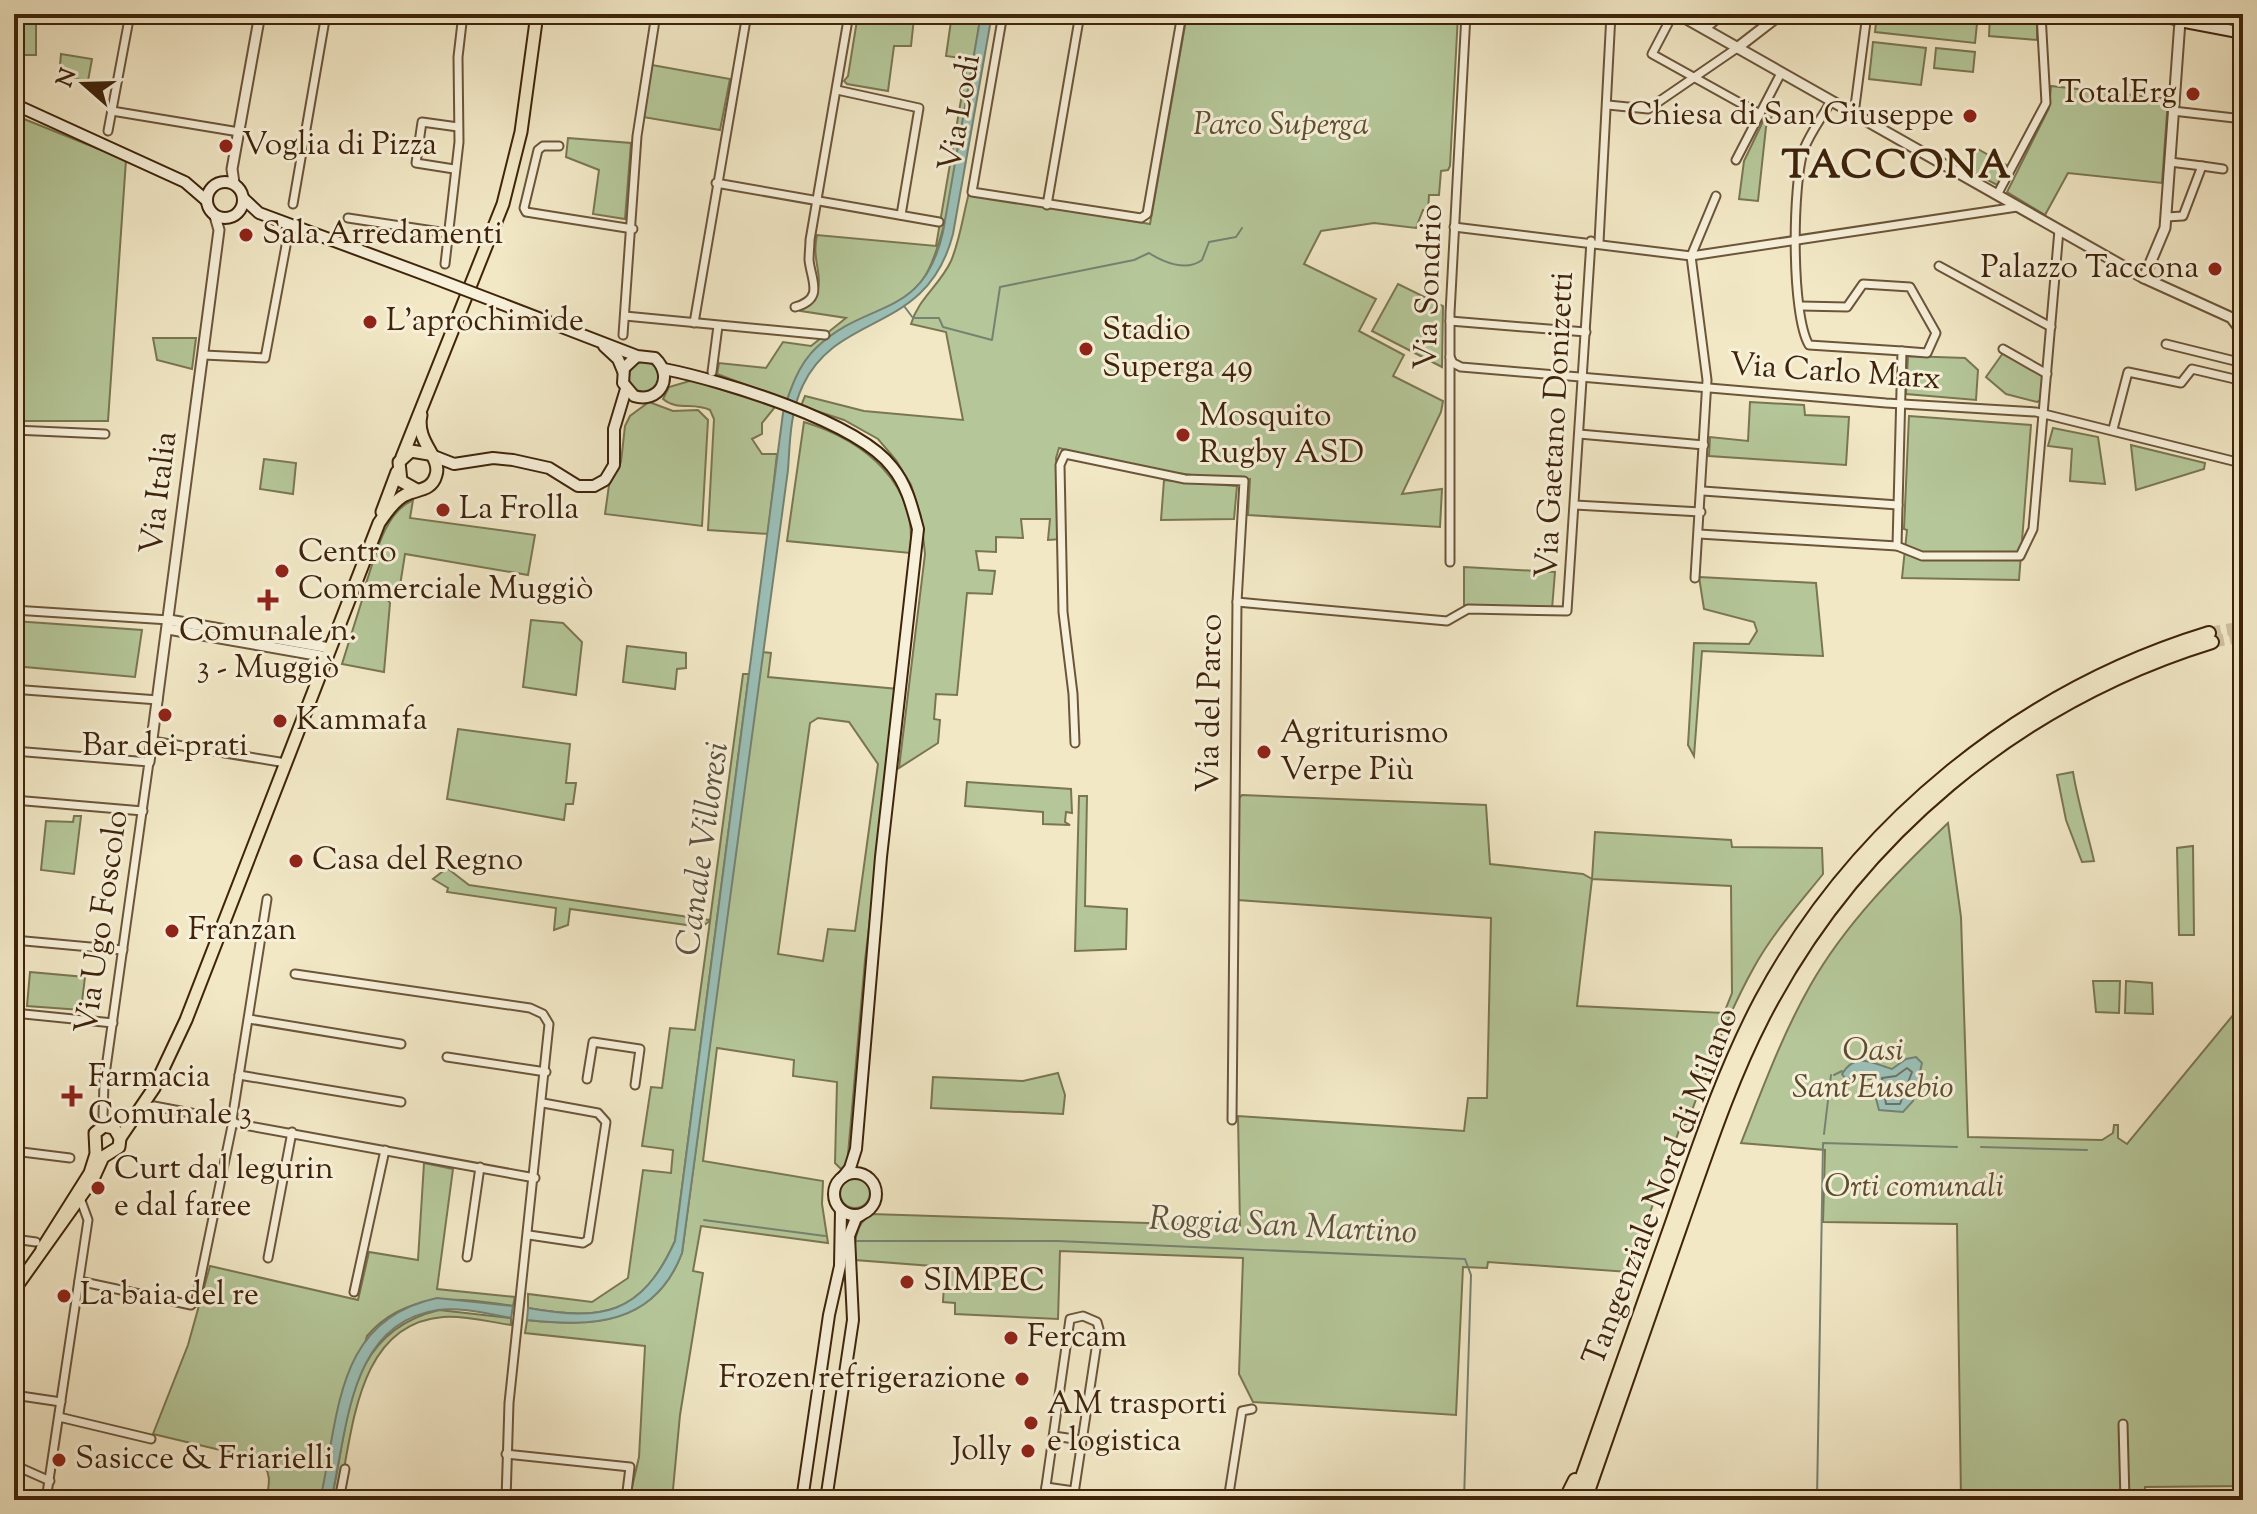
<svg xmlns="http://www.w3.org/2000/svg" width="2257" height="1514" viewBox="0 0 2257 1514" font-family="'Sorts Mill Goudy',serif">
	<rect width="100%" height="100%" fill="#f2e8c6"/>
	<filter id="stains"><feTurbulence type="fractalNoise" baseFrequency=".0025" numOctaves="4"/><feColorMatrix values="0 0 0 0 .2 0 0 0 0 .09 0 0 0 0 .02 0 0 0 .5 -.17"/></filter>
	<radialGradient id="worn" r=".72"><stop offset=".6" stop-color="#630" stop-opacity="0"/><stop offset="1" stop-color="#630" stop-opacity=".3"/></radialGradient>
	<g fill="#b5c799" stroke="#7a7652" stroke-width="2" fill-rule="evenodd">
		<rect x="14" y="14" width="22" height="41"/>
		<polygon points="858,14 921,14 920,18 914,18 911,46 894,46 888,91 847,84 844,81 848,76"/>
		<path d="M952 14H981C971 71 952 244 921 282 876 337 819 311 787 400L717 374 719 363 766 368 783 342 811 346 846 318 801 311C835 283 809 270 817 235L936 246 968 59 946 56Z"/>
		<path d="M1187 14 1458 15 1450 166 1448 170 1441 171 1439 195H1429L1428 211 1423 210 1416 228 1374 223 1321 231 1304 264 1376 299 1359 331 1404 355 1393 376 1443 401 1441 412 1402 494 1442 489 1440 527 1248 515 1250 479C1184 478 1123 465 1059 448L1056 458 1061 539 1048 540 1050 519H1021L1023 538 996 537V552L976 551 979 570 995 571 992 594 967 593 957 695 936 694 934 719 940 720 938 743 899 768 925 554 921 517 911 485 896 460 878 439 844 420 801 406 805 396 864 411 963 420 946 332 911 324C918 299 940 285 951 261 960 240 963 215 969 193L1150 224Z"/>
		<polygon points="1877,14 1978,14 1975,43 1875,32"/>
		<polygon points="1990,14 2037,14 2037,40 1989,36"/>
		<polygon points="1873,42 1926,48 1921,85 1869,79"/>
		<polygon points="1936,48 1975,52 1973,72 1934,68"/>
		<polygon points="61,54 92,59 88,81 59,77"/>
		<polygon points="652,65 730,79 720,130 643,117"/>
		<polygon points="2051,86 2168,99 2162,183 2068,173 2045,215 2007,192 2049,108"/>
		<polygon points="1767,113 1772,116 1766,127 1758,201 1739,199 1744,161"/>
		<polygon points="14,115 126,160 108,421 14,421"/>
		<polygon points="568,138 631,143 625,219 593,214 599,170 566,157"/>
		<polygon points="1976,148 2008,166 1997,185 1965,168"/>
		<polygon points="1398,284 1443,306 1442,367 1372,331"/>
		<polygon points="153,338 196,338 192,369 157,360"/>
		<polygon points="2003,353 2043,376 2041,400 2037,402 2006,394 1986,377"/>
		<polygon points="1908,356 1965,358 1978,370 1976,400 1906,394"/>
		<circle cx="644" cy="377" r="15"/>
		<path d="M693 380 775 407 762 423V434L752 439 762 454H777L768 534 708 530 714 419 710 410C694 402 677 411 663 399L669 387Z"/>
		<polygon points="649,402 673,411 698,410 708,420 702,526 605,514 609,485 621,462 625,426 630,416"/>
		<polygon points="1750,402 1804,405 1805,415 1849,417 1846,465 1709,456 1710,437 1748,441"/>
		<polygon points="1909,416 2031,425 2019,580 1902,578 1907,530 1904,529"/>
		<path d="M804 422C864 440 919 484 910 553L787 541Z"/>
		<polygon points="2053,428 2098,437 2105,484 2070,481 2072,449 2048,446"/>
		<polygon points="2131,445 2205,463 2204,469 2136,490"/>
		<polygon points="264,459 296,463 293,494 260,489"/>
		<polygon points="1164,480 1237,486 1234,519 1161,520"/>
		<path d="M413 500 410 518 535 535 528 575 405 554 399 592 368 589 365 586C375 559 383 513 413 500Z"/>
		<polygon points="1464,567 1555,572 1552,609 1464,605"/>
		<polygon points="1699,577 1816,583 1823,656 1702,651 1694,756 1688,745 1694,643 1749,644 1757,631 1754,622 1704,609"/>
		<polygon points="363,597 387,599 390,603 384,672 342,664"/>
		<polygon points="531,620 563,623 582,642 576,695 523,687"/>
		<polygon points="14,621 142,630 135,677 14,666"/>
		<polygon points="627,646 686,653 686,668 677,669 675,689 623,682"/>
		<path d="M762 652 771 653 768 677 898 689 865 960 847 1166 841 1169 835 1163 837 1082 793 1076 794 1060 717 1048 703 1161 823 1181 822 1204 828 1243 701 1226 693 1271 703 1273 680 1415 672 1500H629L639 1457 645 1346 525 1333 527 1320C592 1327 655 1325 682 1253ZM818 718 849 722 878 764 855 931 828 929 823 961 778 954 810 723Z"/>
		<path d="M743 674H749L675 1241C641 1316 602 1321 528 1308V1294L592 1302 628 1278 643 1170 671 1173 673 1150 642 1146 651 1087 662 1088 670 1028 695 1030 710 921 701 927 570 909 568 925 554 930 556 908 447 892 448 888 433 879 447 868 469 885 710 920Z"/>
		<polygon points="458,729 570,744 566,783 576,783 573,804 566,804 564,820 447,799"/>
		<path d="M2073 772C2078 803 2087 830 2094 861L2082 862 2066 820 2057 775Z"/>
		<polygon points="967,782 1071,789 1072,813 1066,812 1065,822 1070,825 1043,824 1043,812 965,806"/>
		<path d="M1242 795 1486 805 1490 864 1583 874 1592 879 1577 1006 1724 1013 1732 993 1731 886 1592 879 1595 832 1731 840 1732 847 1822 848 1823 874C1799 904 1772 934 1753 969 1726 1018 1706 1072 1687 1124L1681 1125 1629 1272 1488 1262 1487 1268 1463 1267 1456 1415 1253 1402 1239 1374 1243 1258 1060 1251 1058 1319 955 1314V1303L943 1302 945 1267 855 1260C854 1243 855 1224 871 1214L1240 1226 1238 1116 1464 1131 1468 1098H1487L1491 918 1238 900V799Z"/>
		<polygon points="1079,796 1087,796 1085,906 1127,909 1126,949 1075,951"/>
		<polygon points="74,816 81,816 74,874 41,870 46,821 73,822"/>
		<path d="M1948 823 1961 917 1968 1137 2102 1140 2113 1133 2114 1125H2118V1138L2127 1144 2243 1003V1486L2145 1487 2144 1500H1961L1957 1224 1823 1222 1825 1150 1741 1143C1762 1090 1782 1035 1810 986 1845 924 1897 872 1948 823Z"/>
		<polygon points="2193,846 2194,935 2179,935 2177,848"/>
		<polygon points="30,972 85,977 81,1010 27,1006"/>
		<polygon points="2093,981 2120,981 2119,1013 2096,1012"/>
		<polygon points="2126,981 2152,983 2153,1014 2125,1013"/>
		<polygon points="1058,1073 1065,1095 1063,1114 931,1108 933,1077 1023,1081"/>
		<path d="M424 1163 453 1169 437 1289 515 1297 513 1306C459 1298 407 1290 367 1336L320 1500H266C270 1483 272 1471 258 1459L153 1434 188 1345 210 1266 358 1300 369 1252 418 1260Z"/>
		<circle cx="855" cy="1193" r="15"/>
		<path d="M439 1310 511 1318V1325C489 1322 464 1315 443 1317 355 1324 353 1434 338 1500H331C350 1421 344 1333 439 1310Z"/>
	</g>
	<g fill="#9bc0b8" stroke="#768272" stroke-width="2">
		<path d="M981 14H992L953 234C927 335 839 310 803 385 790 412 790 441 788 470L682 1253C654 1326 592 1327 527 1320L528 1308C602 1321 641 1316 675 1241L783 413C790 390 798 365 816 348 867 298 923 321 943 232Z"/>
		<path d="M1916 1057 1922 1063 1913 1101 1903 1112 1879 1110 1871 1079 1845 1078 1842 1074C1856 1051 1874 1064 1892 1069L1906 1059Z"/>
		<path d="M437 1298 513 1306 511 1318C488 1314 462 1307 438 1310 348 1323 348 1430 331 1500H320C340 1415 334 1320 437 1298Z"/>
	</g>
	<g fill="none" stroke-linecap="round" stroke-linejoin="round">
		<polygon stroke="#6d7261" stroke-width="2" points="1907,1068 1912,1072 1900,1104 1886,1104 1882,1078 1896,1076"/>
		<g stroke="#768272" stroke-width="2">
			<path d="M904 306 913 318H939L943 327 992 340 1000 287 1134 260 1149 253C1163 262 1186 272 1202 260L1209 242 1236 237 1242 228"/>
			<polyline points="1834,1075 1842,1071"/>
			<polyline points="1824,1134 1831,1075"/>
			<polyline points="1981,1147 2087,1150"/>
			<polyline points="704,1220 825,1236"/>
			<polyline points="856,1241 1058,1241 1465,1259 1471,1275 1464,1500"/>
			<polyline points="1817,1500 1823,1143 1957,1147"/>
		</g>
		<g stroke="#cec1a0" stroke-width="12" stroke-dasharray="12 6" stroke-linecap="butt">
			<polyline points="2209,633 2243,627"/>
			<polyline points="2212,642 2243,636"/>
		</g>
		<defs>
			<g id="minor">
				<polyline points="827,14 849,18"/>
				<polyline points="1003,14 972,192 1141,218 1147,214 1182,14"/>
				<polyline points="1673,14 1652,54 1760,114"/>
				<polyline points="1705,29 1723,14"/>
				<polyline points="837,90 919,108 901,215"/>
				<path d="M1831 101C1823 116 1810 133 1804 149 1792 184 1791 315 1809 345L1902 351 1897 546"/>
				<polyline points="1608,105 1648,109 1737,48"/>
				<polyline points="112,111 239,132"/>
				<polyline points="2173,111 2243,119"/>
				<polyline points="1854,114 1867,14"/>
				<polyline points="108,131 130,14"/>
				<polyline points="559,146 543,146 538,150 524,208 526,212 633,229"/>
				<polyline points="1736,160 1781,73"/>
				<polyline points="2202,166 2223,169"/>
				<polyline points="454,169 416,163 422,122 458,127"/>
				<polyline points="716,183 939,222"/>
				<polyline points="1997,195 2046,103 2041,14"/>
				<polyline points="293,204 326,14"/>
				<polyline points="1047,205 1080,14"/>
				<polyline points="2166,217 2183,216 2202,166 2170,162"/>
				<polyline points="348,218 447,233"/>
				<polyline points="1454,227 1691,256 2017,207"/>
				<polyline points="1599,242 1611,14"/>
				<polyline points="445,264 459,142 458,57 463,14"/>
				<polyline points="1939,266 2051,327"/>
				<polyline points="1801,306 1847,307 1863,284 1910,287 1936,333 1927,353 1902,351"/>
				<path d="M795 307C825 299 811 280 809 260 809 254 810 246 810 240L849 14"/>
				<polyline points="625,316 825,335"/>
				<polyline points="1450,321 1586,332"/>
				<polyline points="694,323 747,14"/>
				<polyline points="623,335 637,136 656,14"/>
				<polyline points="2166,344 2243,363"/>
				<polyline points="2003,349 2047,374"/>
				<polyline points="204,355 265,358 288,235"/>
				<polyline points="1450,357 1453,363 1461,367 1886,403 2036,412 2241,463"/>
				<polyline points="712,372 718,326"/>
				<polyline points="2113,429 2128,372 2181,383 2192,369 2243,381"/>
				<polyline points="14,430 105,434"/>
				<polyline points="1579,434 1704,445"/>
				<polyline points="1703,491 1898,505"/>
				<polyline points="1575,505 1701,512"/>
				<polyline points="1699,534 1897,546 1922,556 2020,556 2033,529 2059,230"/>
				<polyline points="1450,562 1450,313 1466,14"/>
				<polyline points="1695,578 1707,380 1691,256 1716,196"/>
				<polyline points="1237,602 1447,621 1468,609 1567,611 1591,241"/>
				<polyline points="14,610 169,620"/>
				<polyline points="25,690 158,700"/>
				<polyline points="152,741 286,763"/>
				<polyline points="1075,743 1073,694 1063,612 1060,465 1065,454 1185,479 1244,481 1237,602 1232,1120"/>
				<polyline points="14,751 149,762 104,1082 103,1116 108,1126"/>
				<polyline points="14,800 143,811"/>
				<polyline points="14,940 123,950"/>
				<polyline points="295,974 530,1008 543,1014 549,1024 509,1403 506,1500"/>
				<polyline points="14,1013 113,1023"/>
				<polyline points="249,1019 401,1044"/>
				<polyline points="447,1057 546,1072"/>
				<polyline points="239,1075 401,1102"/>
				<polyline points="587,1079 593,1042 640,1049 635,1085"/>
				<polyline points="232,1120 267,899"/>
				<polyline points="233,1123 535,1178"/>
				<polyline points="14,1151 70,1158"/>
				<polyline points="529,1235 583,1243 588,1240 606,1122 598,1113 543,1103"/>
				<polyline points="14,1239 36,1242"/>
				<polyline points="467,1257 480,1167"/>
				<polyline points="268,1258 292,1132"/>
				<polyline points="79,1281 191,1305 196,1300 233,1121 154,1106 142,1108"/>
				<polyline points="354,1292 385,1150"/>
				<polyline points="14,1395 61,1402"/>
				<polyline points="59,1417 151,1439"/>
				<polyline points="2123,1424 2125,1500"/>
				<polyline points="1054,1436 1081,1440"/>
				<polyline points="506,1454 630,1467 626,1500"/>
				<polyline points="14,1465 50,1481"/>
				<polyline points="1046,1487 1074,1491"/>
				<polyline points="46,1500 88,1220 80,1198"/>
				<polyline points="339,1500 345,1469"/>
				<polyline points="1044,1500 1070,1319 1083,1316 1097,1322 1099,1329 1073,1500"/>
				<polyline points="1228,1500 1242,1411 1252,1409"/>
			</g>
			<g id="tertiary">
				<polyline points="1678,14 2144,278 2243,323"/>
				<polyline points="1737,48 1781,14"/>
				<polyline points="234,183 232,169 260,14"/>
				<polyline points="2144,278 2165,228 2180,21 2154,14"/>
				<polyline points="2233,320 2243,333"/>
				<polyline points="2243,446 2239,456 2243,465"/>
				<polyline points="169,620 330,648"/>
				<polyline points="168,629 327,657"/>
				<polyline points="149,762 219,230 215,216"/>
			</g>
			<g id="secondary">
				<polyline points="2180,14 2180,21 2243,33"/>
				<polyline points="14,104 185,182 207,201"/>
				<circle cx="225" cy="200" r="18"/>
				<polyline points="244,199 259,213 434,278"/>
				<path d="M502 304 637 356 655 358C675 377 659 404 634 396L623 383 624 368 637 356"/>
				<polyline points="604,346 618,359 623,371"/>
				<path d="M664 369C720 380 857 421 892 467 907 485 912 507 918 529L881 857 856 1149 850 1168 843 1177"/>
				<polyline points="431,455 454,464 493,458 513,460 549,468 578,486 594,486 605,480 614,465 614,429 626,389"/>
				<circle cx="855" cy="1194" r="21"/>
				<polyline points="802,1500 829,1315 840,1266 841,1210"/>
				<polyline points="826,1500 853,1320 849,1236 856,1218 861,1215"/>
			</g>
			<g id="primary">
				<polyline points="402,457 503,204 521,132 537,14"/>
				<polyline points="417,490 401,481 399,462 411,451 429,454"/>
				<polyline points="382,512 397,472"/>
				<path d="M120 1138 154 1088 186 1020 379 523C386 513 394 501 405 495 417 489 432 491 436 475 442 457 415 442 421 415"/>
				<polyline points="14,1290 93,1179 103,1157 119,1147 120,1138 114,1128 104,1126 95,1133 96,1154 90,1173 42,1249"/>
			</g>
			<g id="motorway">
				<polyline points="1565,1500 1575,1480"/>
				<path d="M1574 1500C1607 1407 1640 1313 1673 1220 1699 1145 1724 1070 1761 1000 1855 825 2019 691 2209 633"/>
				<path d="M1585 1500C1617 1408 1649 1317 1681 1225 1706 1155 1729 1083 1763 1017 1856 837 2018 702 2212 642"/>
			</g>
		</defs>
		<use href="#minor" stroke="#6c5539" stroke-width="11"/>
		<use href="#tertiary" stroke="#6c5539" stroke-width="13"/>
		<use href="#secondary" stroke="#3f240a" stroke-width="14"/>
		<use href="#primary" stroke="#3f240a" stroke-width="15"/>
		<use href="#motorway" stroke="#3f240a" stroke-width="16"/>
		<use href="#minor" stroke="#f7f0da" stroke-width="7"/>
		<use href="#tertiary" stroke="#f7f0da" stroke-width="9"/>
		<use href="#secondary" stroke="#f7f0da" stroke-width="10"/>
		<use href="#primary" stroke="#f2e8c6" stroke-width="11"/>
		<use href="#motorway" stroke="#f2e8c6" stroke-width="12"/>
		<defs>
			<polyline id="secondary-bridge" points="434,278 502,304"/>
		</defs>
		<use href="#secondary-bridge" stroke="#3f240a" stroke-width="14" stroke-linecap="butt"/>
		<use href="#secondary-bridge" stroke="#f7f0da" stroke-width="10"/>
	</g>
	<g fill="#8f2418" stroke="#f7f0da" stroke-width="3">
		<circle cx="2193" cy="94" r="8"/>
		<circle cx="1970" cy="116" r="8"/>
		<circle cx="226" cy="146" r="8"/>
		<circle cx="246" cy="235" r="8"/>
		<circle cx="2215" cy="269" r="8"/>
		<circle cx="370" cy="322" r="8"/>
		<circle cx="1086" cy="349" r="8"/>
		<circle cx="1183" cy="435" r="8"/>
		<circle cx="443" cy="510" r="8"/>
		<circle cx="282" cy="571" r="8"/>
		<path d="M264 588h8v8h8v8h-8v8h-8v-8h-8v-8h8z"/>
		<circle cx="165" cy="715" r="8"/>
		<circle cx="280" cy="721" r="8"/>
		<circle cx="1264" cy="752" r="8"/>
		<circle cx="296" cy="861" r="8"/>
		<circle cx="172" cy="931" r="8"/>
		<path d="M68 1084h8v8h8v8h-8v8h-8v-8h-8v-8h8z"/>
		<circle cx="98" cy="1188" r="8"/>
		<circle cx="907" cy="1282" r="8"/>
		<circle cx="64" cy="1296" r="8"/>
		<circle cx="1011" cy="1338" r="8"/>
		<circle cx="1022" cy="1379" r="8"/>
		<circle cx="1031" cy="1423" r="8"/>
		<circle cx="1028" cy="1451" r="8"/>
		<circle cx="59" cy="1460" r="8"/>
	</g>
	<g text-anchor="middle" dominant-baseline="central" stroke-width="6" stroke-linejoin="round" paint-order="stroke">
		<g font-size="32" fill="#3f240a" stroke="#f7f0da" text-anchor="start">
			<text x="2177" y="94" text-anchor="end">TotalErg</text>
			<text x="1954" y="116" text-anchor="end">Chiesa di San Giuseppe</text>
			<text x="242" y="146">Voglia di Pizza</text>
			<text x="262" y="235">Sala Arredamenti</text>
			<text x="2199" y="269" text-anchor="end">Palazzo Taccona</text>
			<text x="386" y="322">L'aprochimide</text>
			<text x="1102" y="331">Stadio<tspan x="1102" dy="37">Superga 49</tspan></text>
			<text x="1199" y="417">Mosquito<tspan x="1199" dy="37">Rugby ASD</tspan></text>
			<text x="459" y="510">La Frolla</text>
			<text x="298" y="553">Centro<tspan x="298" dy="37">Commerciale Muggiò</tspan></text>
			<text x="268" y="632" text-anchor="middle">Comunale n.<tspan x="268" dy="37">3 - Muggiò</tspan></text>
			<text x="296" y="721">Kammafa</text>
			<text x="1280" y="734">Agriturismo<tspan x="1280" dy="37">Verpe Più</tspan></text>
			<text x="165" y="747" text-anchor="middle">Bar dei prati</text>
			<text x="312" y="861">Casa del Regno</text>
			<text x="188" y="931">Franzan</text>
			<text x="88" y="1078">Farmacia<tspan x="88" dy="37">Comunale 3</tspan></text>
			<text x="114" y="1170">Curt dal legurin<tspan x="114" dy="37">e dal faree</tspan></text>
			<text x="923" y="1282">SIMPEC</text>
			<text x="80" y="1296">La baia del re</text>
			<text x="1027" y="1338">Fercam</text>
			<text x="1006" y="1379" text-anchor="end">Frozen refrigerazione</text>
			<text x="1047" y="1405">AM trasporti<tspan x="1047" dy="37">e logistica</tspan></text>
			<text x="1012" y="1451" text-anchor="end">Jolly</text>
			<text x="75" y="1460">Sasicce &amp; Friarielli</text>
		</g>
		<g font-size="32" fill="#3f240a" stroke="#f7f0da">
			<text transform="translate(961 113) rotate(-80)">Via Lodi</text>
			<text transform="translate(1430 287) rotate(-88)">Via Sondrio</text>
			<text transform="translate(1835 373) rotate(4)">Via Carlo Marx</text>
			<text transform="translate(1556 425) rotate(-87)">Via Gaetano Donizetti</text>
			<text transform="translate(160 493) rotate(-83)">Via Italia</text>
			<text transform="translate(1211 703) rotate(-89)">Via del Parco</text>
			<text transform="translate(103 922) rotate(-82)">Via Ugo Foscolo</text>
			<text transform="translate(1662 1187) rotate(-69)">Tangenziale Nord di Milano</text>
		</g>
		<g font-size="32" font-style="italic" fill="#5c4d2e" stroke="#f7f0da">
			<text x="1281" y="126">Parco Superga</text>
			<text x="1873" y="1052">Oasi<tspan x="1873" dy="37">Sant'Eusebio</tspan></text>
			<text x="1914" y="1188">Orti comunali</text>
		</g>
		<g font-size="34" font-style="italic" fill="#5b533e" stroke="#f7f0da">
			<text transform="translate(704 849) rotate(-82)">Canale Villoresi</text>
			<text transform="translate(1283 1227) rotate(3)">Roggia San Martino</text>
		</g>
		<g font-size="40" font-weight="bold" letter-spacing="2" fill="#3f240a" stroke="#f7f0da">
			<text x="1897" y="167">TACCONA</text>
		</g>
	</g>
	<rect width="2257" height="1514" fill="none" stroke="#f2e8c6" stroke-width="48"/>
	<rect x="16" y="16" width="2225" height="1482" fill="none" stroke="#3f240a" stroke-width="4"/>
	<rect x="24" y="24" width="2209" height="1466" fill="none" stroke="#3f240a" stroke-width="2"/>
	<g transform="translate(84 84) rotate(290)" stroke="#f7f0da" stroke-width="6" paint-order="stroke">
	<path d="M0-6L14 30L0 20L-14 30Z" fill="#3f240a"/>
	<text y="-12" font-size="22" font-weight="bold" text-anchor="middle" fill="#3f240a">N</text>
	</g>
	<rect width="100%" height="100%" filter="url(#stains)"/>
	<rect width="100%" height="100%" fill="url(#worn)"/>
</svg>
